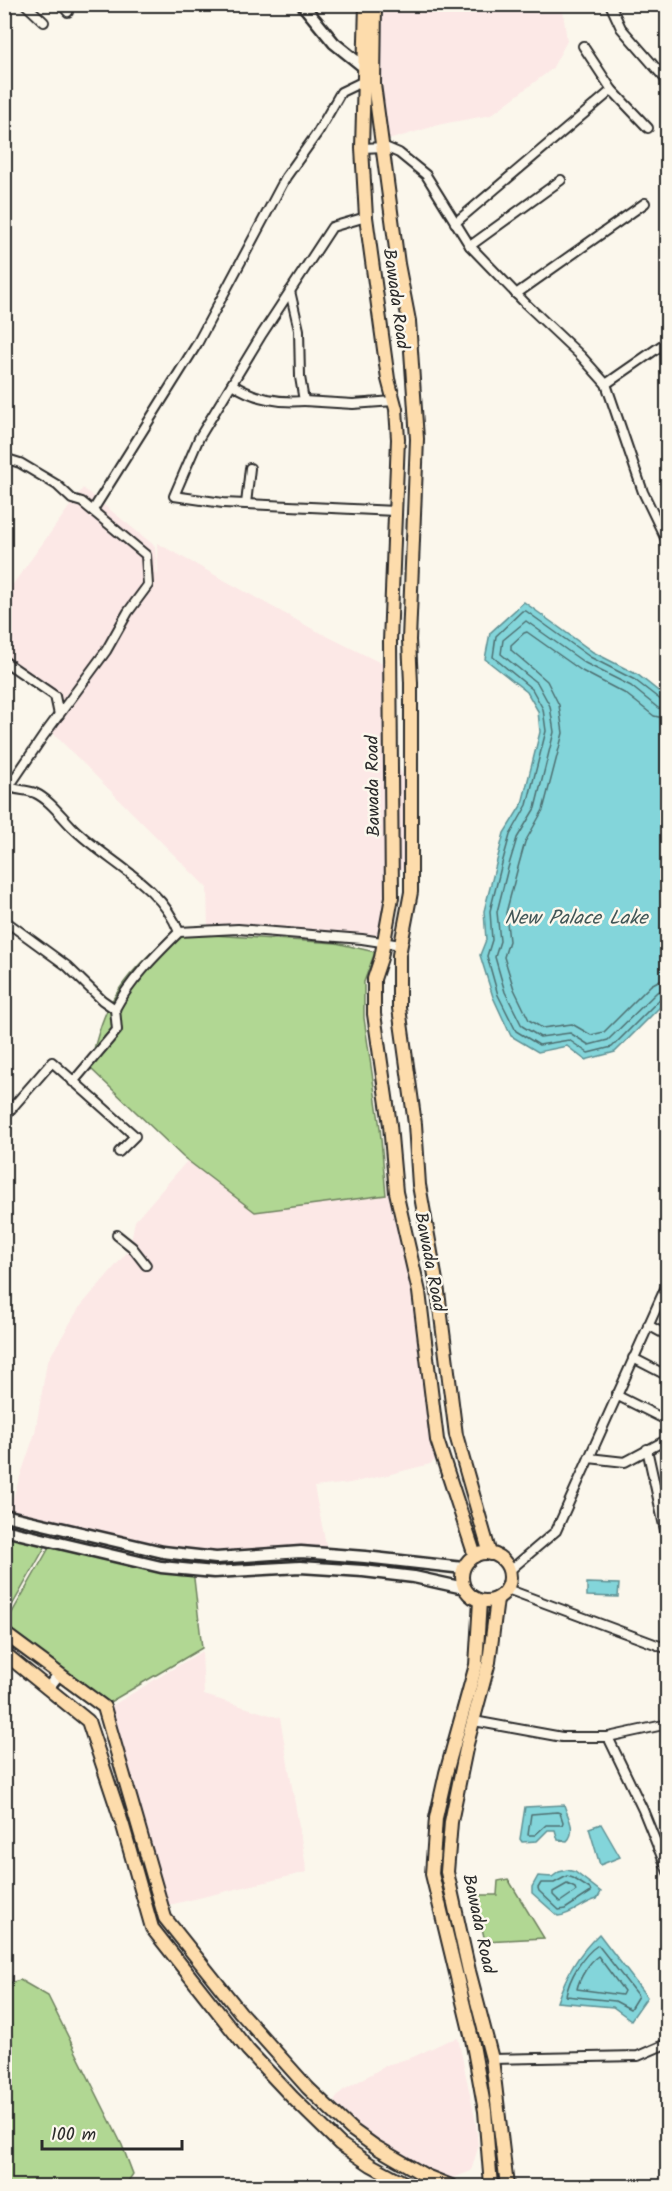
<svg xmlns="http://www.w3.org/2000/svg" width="672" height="2191" viewBox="0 0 672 2191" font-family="Kalam,sans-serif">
	<rect width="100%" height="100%" fill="#fbf7ec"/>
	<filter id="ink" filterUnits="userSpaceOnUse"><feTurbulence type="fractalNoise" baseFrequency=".0167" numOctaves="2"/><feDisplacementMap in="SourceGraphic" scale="12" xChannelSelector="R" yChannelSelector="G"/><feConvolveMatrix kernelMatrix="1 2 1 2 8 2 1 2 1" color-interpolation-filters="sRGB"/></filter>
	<g filter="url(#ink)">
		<g fill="#fce8e6">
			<polygon points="377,5 562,5 567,41 552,69 491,115 442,124 385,141 381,123"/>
			<polygon points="83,488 155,546 157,575 158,573 157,543 309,627 389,667 393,759 406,780 412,861 393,876 385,943 208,929 207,888 50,730 67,706 5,664 5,595"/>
			<polygon points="193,1154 266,1208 396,1192 414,1269 441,1455 430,1464 387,1475 350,1483 314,1487 328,1554 216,1558 7,1515 35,1433 47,1362 79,1308 129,1250 135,1221"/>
			<polygon points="202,1651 204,1695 280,1718 307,1872 161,1907 105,1710"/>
			<polygon points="458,2038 476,2123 478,2148 471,2171 441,2183 400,2161 364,2132 334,2101 342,2091 387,2065 413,2057 447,2041"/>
		</g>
		<g fill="#b1d793" stroke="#6e815f" stroke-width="1.5">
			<path d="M212 935 336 943 375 952 364 982V1018L380 1128 386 1195 255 1212 183 1157 89 1067C96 1043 101 1017 115 996 128 973 150 954 169 936Z"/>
			<polygon points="5,1530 49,1540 5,1618"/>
			<polygon points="53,1541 193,1570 202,1648 103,1706 5,1634 5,1625"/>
			<polygon points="508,1879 544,1938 485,1941 474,1895 497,1895 498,1881"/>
			<polygon points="20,1980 48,1996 122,2145 133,2174 125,2186 11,2186 5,2175 5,1984"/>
		</g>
		<g fill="#83d5da" stroke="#609194" stroke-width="1.5">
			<polygon points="524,602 593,652 638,675 667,698 667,1000 615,1052 585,1060 567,1046 538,1052 511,1036 493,997 480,955 486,940 484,911 504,833 522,804 540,732 538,711 527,692 485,659 490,633"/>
			<polygon points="587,1583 619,1584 618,1597 587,1596"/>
			<path d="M564 1805C568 1817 577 1831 567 1841L558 1840 555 1830H548L537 1841 522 1842 520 1839 525 1807Z"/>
			<polygon points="601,1824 620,1857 600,1865 589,1828"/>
			<path d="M567 1870 575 1872 601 1892 597 1899C582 1903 572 1915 558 1916L532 1893V1887L538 1876 552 1877 559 1872Z"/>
			<path d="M599 1934 647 1997 631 2020 613 2007 557 2002C566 1975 578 1954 599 1934Z"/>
		</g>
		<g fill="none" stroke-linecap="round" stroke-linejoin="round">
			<g stroke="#4e6f71" stroke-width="1.5">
				<polyline points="668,703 662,701 635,680 590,657 526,611 522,611 496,636 493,657 532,689 543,709 546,731 527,805 510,835 501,867 490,911 492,940 487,956 498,995 516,1031 539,1045 569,1040 588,1053 612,1047 661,998 668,996"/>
				<polyline points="668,710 658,708 631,686 585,663 526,621 503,640 501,654 538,684 550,706 554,732 535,808 517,838 508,868 497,912 500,941 495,957 505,992 522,1026 540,1037 570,1033 589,1045 608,1040 657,992 668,989"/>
				<polyline points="668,719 654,716 626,694 582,671 527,632 524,633 511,645 511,650 547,681 559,705 563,733 543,810 525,842 517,871 506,913 509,941 504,957 514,989 529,1020 542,1028 572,1024 591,1035 604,1032 651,985 660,980 668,980"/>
				<polygon points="557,1812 560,1813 563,1822 562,1825 546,1825 535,1835 528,1835 531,1814"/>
				<polygon points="567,1876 573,1878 590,1889 591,1892 565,1909 559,1910 539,1891 538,1888 541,1883 554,1883"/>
				<polygon points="567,1884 575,1888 576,1891 560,1902 553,1895 553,1892"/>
				<path d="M598 1945 638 1996 630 2009 615 2001 566 1996C569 1978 583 1955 598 1945Z"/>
				<path d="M598 1956 624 1991 622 1995 577 1989C579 1979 589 1962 598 1956Z"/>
			</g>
			<defs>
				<g id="street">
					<polyline points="25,4 44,22"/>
					<polyline points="61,4 68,12"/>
					<polyline points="610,4 621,28 668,82"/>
					<polyline points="583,46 612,90 648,128"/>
					<polyline points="362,148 385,147 399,153 426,175 470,246 526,304 581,356 606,384 643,492 668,544"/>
					<polyline points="366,217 332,227 262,334 199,438 174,496 223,503 395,511"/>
					<polyline points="455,223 612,90"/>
					<polyline points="470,246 561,180"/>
					<polyline points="516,294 645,203"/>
					<path d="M232 384C254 399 278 403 304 401L300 377 299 330 290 291"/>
					<polyline points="606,384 668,341"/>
					<polyline points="304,401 353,404 394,401"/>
					<polyline points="4,458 20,463 57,485 72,499 82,502 146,555 148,585 128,612 106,651 44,735 4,794"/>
					<polyline points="246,504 250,468"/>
					<polyline points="93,510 197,344 286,177 318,132 341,92 366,80"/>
					<polyline points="4,661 55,696 59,715"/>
					<path d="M4 784C14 791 25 789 35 793 50 800 61 816 72 827 107 862 161 884 179 932"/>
					<path d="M4 920 67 966 102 1000 115 1009C131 979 155 956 179 932L238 929 362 939 401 945"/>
					<polyline points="73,1082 117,1030 115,1009"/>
					<polyline points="4,1117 52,1062 135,1136 119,1152"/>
					<polyline points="117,1235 132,1247 146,1265"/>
					<polyline points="648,1325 668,1336"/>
					<polyline points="633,1358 668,1376"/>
					<polyline points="616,1395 668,1421"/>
					<polyline points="647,1449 668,1544"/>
					<polyline points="589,1458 668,1282"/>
					<polyline points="509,1571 556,1531 589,1458 625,1462 668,1439"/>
					<polyline points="507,1589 668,1649"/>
					<polyline points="474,1721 562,1737 608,1737 668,1724"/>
					<polyline points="608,1737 643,1810 668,1872"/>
					<polyline points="658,1848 668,1844"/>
					<polyline points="492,2059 638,2056 668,2043"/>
				</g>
				<g id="secondary">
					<polyline points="302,4 334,43 370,72"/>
					<polyline points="4,1515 163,1552 216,1558 301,1552 365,1557 463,1568"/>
					<polyline points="4,1530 161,1567 214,1572 300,1567 363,1571 414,1577 464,1588"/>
					<polyline points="48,1688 59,1674"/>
				</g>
				<g id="primary">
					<polyline points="366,4 362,148 366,217 388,379 396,409 398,439 390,642 392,897 381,958 374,979 374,1014 390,1125 396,1192 419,1292 437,1440 475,1556"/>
					<polyline points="375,4 374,84 398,264 409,321 417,439 409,640 411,683 411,892 399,955 399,1008 415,1124 419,1185 438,1292 456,1435 490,1554"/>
					<circle cx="486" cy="1577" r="24"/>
					<polyline points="497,1599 489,1662 467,1744 451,1822 447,1872 469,1971 492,2059 507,2186"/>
					<polyline points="480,1601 476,1665 446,1773 436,1818 432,1874 472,2039 485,2111 491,2186"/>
					<polyline points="4,1633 104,1707 165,1918 240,2012 308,2088 351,2129 376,2147 426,2176 451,2186"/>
					<polyline points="4,1653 88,1721 123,1826 152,1928 248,2050 293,2098 340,2144 371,2165 410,2186"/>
				</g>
			</defs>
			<use href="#street" stroke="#2b2b2b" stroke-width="12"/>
			<use href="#secondary" stroke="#2b2b2b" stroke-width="15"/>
			<use href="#primary" stroke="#2b2b2b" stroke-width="16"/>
			<use href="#street" stroke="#fbf7ec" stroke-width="8"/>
			<use href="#secondary" stroke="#fbf7ec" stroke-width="10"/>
			<use href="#primary" stroke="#fddcac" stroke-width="12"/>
		</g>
	</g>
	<g text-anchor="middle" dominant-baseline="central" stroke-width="5" stroke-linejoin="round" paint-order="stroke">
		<g font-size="18" fill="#2b2b2b" stroke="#fbf7ec">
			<text transform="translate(395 299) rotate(82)">Bawada Road</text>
			<text transform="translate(374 786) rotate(-91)">Bawada Road</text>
			<text transform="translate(429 1262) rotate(79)">Bawada Road</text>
			<text transform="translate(478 1924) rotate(78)">Bawada Road</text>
		</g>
		<g font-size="20" font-style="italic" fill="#415657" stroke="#fbf7ec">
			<text x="576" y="919">New Palace Lake</text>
		</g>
	</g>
	<rect width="672" height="2191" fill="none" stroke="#fbf7ec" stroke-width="24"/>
	<rect x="12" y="12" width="648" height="2167" fill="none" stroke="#2b2b2b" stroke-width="2" filter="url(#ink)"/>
	<path d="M42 2140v9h140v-9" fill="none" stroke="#2b2b2b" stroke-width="3"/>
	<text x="51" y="2140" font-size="18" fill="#2b2b2b" stroke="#fbf7ec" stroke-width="4.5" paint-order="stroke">100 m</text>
</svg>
